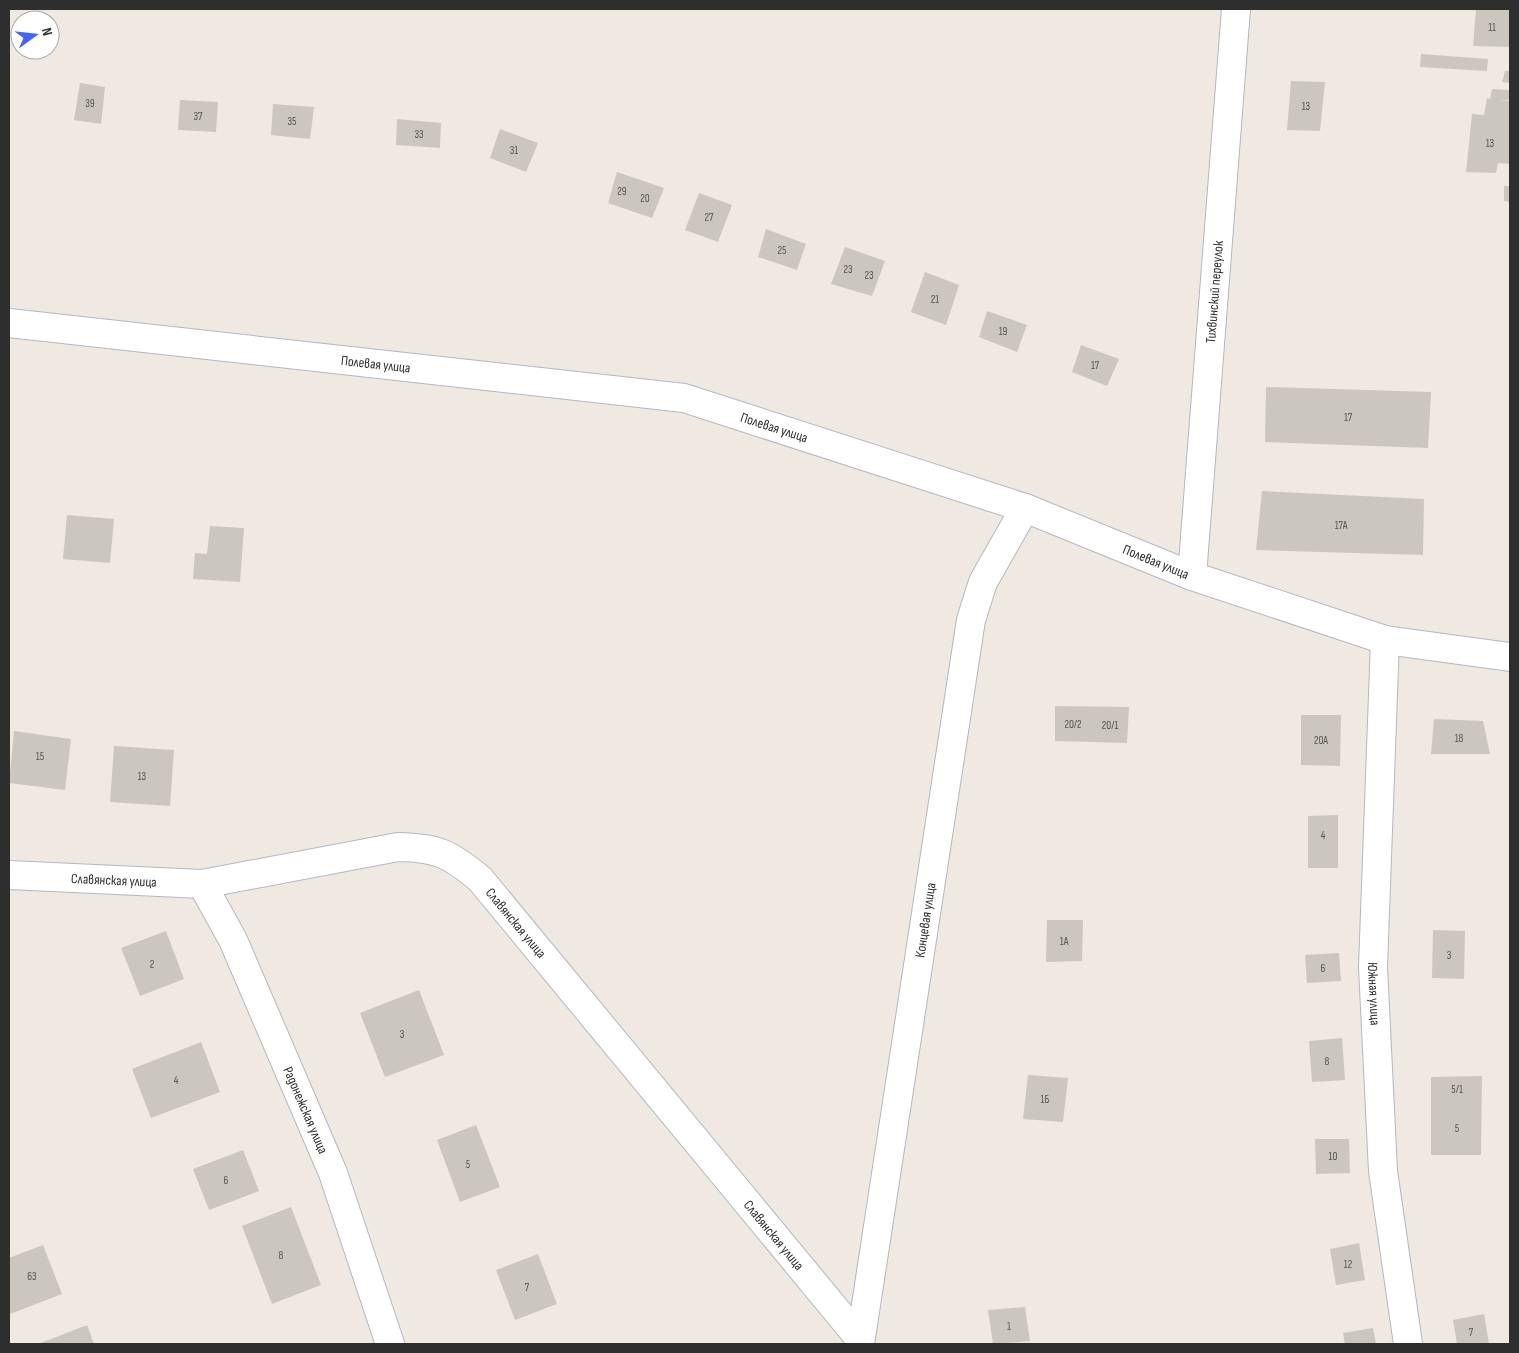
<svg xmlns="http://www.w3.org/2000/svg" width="1519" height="1353" viewBox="0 0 1519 1353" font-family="'Sofia Sans Condensed',sans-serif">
	<rect width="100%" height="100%" fill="#efe9e1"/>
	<g fill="#cbc7bf">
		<polygon points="1476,9 1510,9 1510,47 1473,46"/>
		<polygon points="1421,54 1488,59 1487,71 1420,67"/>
		<polygon points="1505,71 1510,71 1510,83 1502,82"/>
		<polygon points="1291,81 1325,82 1320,131 1287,130"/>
		<polygon points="80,83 105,87 101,124 74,120"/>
		<polygon points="1492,89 1510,90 1510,100 1499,100 1510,101 1510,164 1498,163 1496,173 1466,172 1472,114 1484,115 1487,98 1490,99"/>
		<polygon points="180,100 218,102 216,132 178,130"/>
		<polygon points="273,104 314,107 310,139 271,135"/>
		<polygon points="397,119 441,123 440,148 396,145"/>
		<polygon points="500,129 538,143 526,172 490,158"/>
		<polygon points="617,172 664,188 652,218 608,203"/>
		<polygon points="1504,186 1510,186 1510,202 1504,201"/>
		<polygon points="699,193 732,205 718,242 685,230"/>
		<polygon points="766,229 806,244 797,270 758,257"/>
		<polygon points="845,247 885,261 872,296 831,284"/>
		<polygon points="925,272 959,285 946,325 911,312"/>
		<polygon points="987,311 1027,325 1017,352 979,337"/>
		<polygon points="1081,345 1119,359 1107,386 1072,372"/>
		<polygon points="1266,387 1431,392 1428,448 1265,442"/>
		<polygon points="1262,491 1424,499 1423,555 1256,550"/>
		<polygon points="67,515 114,519 110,563 63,559"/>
		<polygon points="210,526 244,528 240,582 193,579 195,553 207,554"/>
		<polygon points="1055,706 1129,707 1127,743 1055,741"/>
		<polygon points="1301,715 1341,715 1340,766 1301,765"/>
		<polygon points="1434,719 1483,721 1490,754 1431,754"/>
		<polygon points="14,731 71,739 65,790 9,783"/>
		<polygon points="114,746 174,750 170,806 110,802"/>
		<polygon points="1338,815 1338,868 1308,868 1308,816"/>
		<polygon points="1047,920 1083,920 1082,961 1046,962"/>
		<polygon points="1433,930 1465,931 1464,979 1432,978"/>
		<polygon points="166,931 184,979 140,996 121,948"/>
		<polygon points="1339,953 1341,981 1307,983 1305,955"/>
		<polygon points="419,990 444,1055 385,1077 360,1013"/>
		<polygon points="1342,1038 1345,1080 1312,1082 1309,1041"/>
		<polygon points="201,1042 220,1092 151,1118 132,1069"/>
		<polygon points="1028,1075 1068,1078 1063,1122 1023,1119"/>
		<polygon points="1482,1076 1481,1155 1431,1155 1431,1077"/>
		<polygon points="476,1125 500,1187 460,1202 437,1140"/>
		<polygon points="1315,1139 1349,1139 1350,1173 1316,1174"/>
		<polygon points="243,1150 259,1191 209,1210 193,1169"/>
		<polygon points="291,1207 321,1285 272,1304 242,1226"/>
		<polygon points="1359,1243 1365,1280 1336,1285 1330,1249"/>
		<polygon points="43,1245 62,1294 10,1314 9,1258"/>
		<polygon points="538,1254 557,1304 515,1320 496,1270"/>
		<polygon points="1025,1307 1030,1341 993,1344 988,1310"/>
		<polygon points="1484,1314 1489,1344 1457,1344 1453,1320"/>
		<polygon points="87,1325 94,1344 38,1344"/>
		<polygon points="1373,1328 1376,1344 1345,1344 1343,1333"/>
	</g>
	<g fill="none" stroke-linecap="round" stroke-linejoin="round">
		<defs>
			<g id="minor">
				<path id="s1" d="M9 323 684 398 1025 508 1192 576 1385 640 1510 657"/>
				<path id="s2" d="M1192 576 1236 9"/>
				<path id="s3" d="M1385 640 1373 967 1383 1171 1408 1344"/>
				<path id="s4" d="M9 875 202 884 398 847C437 848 449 853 480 879L860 1339"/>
				<path id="s5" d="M202 884 233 940 333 1173 390 1344"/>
				<path id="s6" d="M860 1344 971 620 983 582 1025 508"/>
			</g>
		</defs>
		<use href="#minor" stroke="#b4b7c1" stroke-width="30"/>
		<use href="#minor" stroke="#fff" stroke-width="28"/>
	</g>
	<g text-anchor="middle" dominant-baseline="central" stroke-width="4.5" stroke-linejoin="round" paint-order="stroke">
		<g font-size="11" fill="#555452">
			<text x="1492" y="27">11</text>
			<text x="90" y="103">39</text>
			<text x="1306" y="106">13</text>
			<text x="198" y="116">37</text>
			<text x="292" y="121">35</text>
			<text x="419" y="134">33</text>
			<text x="1490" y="143">13</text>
			<text x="514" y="150">31</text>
			<text x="622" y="191">29</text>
			<text x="645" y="198">20</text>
			<text x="709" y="217">27</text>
			<text x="782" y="250">25</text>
			<text x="848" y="269">23</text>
			<text x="869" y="275">23</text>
			<text x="935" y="299">21</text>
			<text x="1003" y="331">19</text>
			<text x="1095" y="365">17</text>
			<text x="1348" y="417">17</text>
			<text x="1341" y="525">17А</text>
			<text x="1073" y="724">20/2</text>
			<text x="1110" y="725">20/1</text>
			<text x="1459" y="738">18</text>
			<text x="1321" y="740">20А</text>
			<text x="40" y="756">15</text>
			<text x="142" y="776">13</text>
			<text x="1323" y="835">4</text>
			<text x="1064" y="941">1А</text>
			<text x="1449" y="955">3</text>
			<text x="152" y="964">2</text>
			<text x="1323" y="968">6</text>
			<text x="402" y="1034">3</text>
			<text x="1327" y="1061">8</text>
			<text x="176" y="1080">4</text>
			<text x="1457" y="1089">5/1</text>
			<text x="1045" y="1099">1Б</text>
			<text x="1457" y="1128">5</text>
			<text x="1333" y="1156">10</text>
			<text x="468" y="1164">5</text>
			<text x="226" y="1180">6</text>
			<text x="281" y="1255">8</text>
			<text x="1348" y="1264">12</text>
			<text x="32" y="1276">63</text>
			<text x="527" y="1287">7</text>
			<text x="1009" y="1326">1</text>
			<text x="1471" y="1332">7</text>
		</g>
		<g font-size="14" fill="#2e2e2e" stroke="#fff">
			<text stroke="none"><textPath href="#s2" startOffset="285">Тихвинский переулок</textPath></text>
			<text stroke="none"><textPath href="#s1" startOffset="369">Полевая улица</textPath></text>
			<text stroke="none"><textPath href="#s1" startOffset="774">Полевая улица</textPath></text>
			<text stroke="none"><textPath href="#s1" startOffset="1179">Полевая улица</textPath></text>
			<text stroke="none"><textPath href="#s4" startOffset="105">Славянская улица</textPath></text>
			<text stroke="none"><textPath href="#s6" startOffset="429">Концевая улица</textPath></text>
			<text stroke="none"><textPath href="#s4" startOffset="540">Славянская улица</textPath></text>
			<text stroke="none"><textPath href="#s3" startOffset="354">Южная улица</textPath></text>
			<text stroke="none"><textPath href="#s5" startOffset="249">Радонежская улица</textPath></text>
			<text stroke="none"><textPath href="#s4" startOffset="945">Славянская улица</textPath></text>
		</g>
	</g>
	<rect width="1519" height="1353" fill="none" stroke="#2e2e2e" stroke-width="20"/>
	<g transform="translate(35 35) rotate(75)"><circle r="24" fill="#ffffff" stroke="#ababab"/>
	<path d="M0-4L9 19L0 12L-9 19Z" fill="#4264fb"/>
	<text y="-8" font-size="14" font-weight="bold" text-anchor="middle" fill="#2e2e2e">N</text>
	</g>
</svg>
